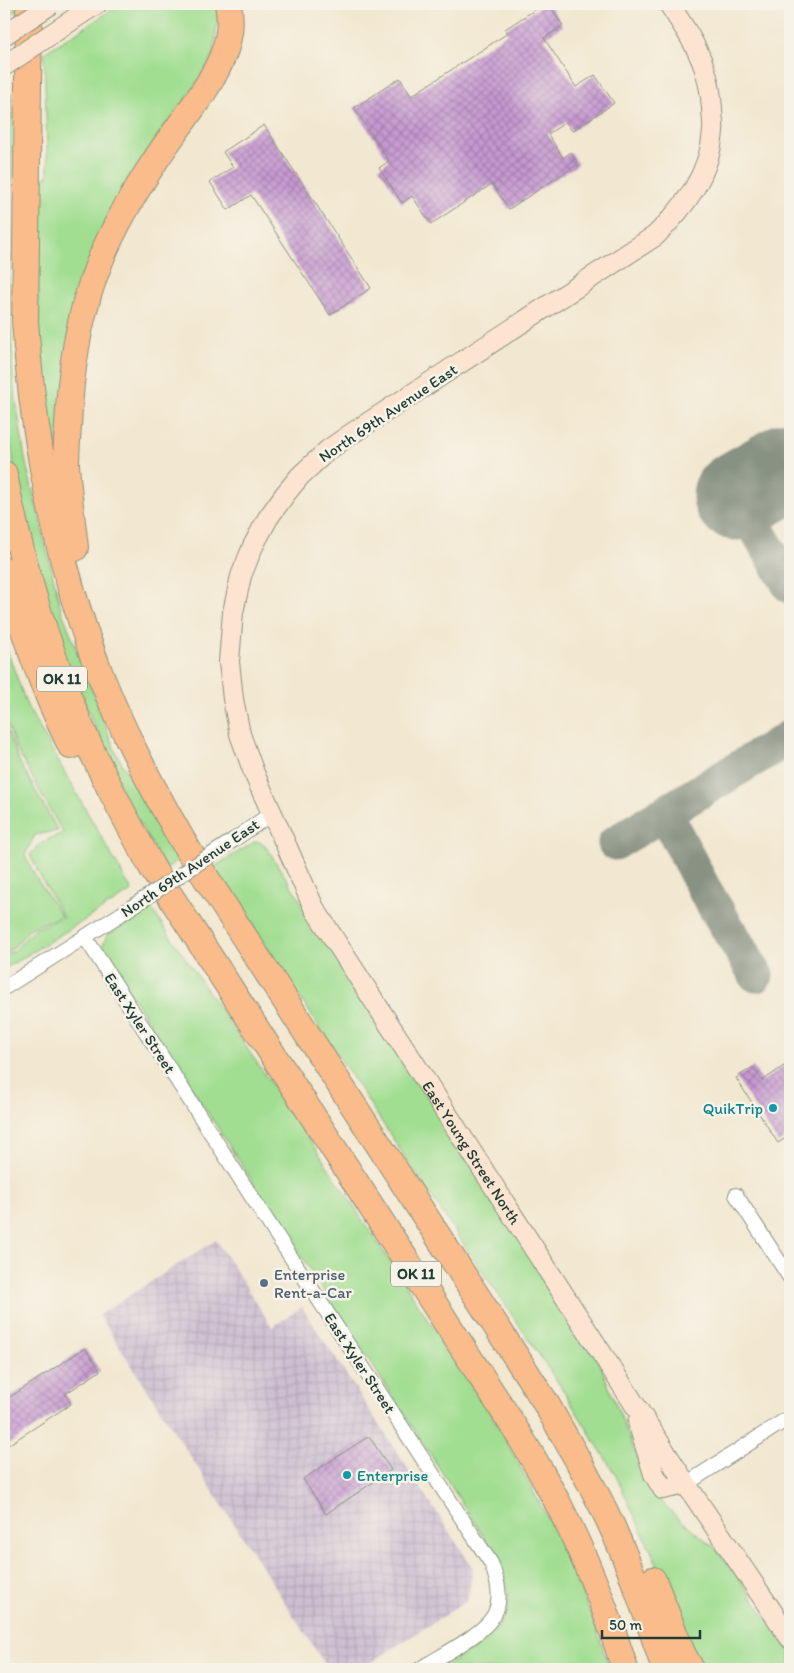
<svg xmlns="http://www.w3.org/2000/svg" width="794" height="1673" viewBox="0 0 794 1673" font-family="Itim,sans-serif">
	<defs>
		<pattern id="industrial-grid" width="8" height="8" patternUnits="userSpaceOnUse" patternTransform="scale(1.25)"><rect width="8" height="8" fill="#cebed1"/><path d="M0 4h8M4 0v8" fill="none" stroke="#b0a4b4"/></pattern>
		<pattern id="building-cross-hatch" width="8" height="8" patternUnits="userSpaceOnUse" patternTransform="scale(1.25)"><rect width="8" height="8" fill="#c698d1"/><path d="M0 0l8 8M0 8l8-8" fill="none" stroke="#a07daa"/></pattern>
	</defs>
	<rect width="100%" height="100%" fill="#f7f3e8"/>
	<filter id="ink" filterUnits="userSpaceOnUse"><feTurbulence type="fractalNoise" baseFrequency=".02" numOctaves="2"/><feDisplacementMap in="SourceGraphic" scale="10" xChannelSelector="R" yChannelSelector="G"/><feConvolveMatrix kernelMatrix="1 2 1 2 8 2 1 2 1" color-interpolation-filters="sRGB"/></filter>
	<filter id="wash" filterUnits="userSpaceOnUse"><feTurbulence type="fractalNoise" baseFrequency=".0096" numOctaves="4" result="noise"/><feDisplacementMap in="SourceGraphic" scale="20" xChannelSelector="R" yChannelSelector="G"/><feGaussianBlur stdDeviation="1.12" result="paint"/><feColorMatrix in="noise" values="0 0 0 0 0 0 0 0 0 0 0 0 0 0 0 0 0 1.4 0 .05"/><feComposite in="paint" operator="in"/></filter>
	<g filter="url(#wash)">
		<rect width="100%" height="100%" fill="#f2e7d0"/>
		<polygon fill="url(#industrial-grid)" points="216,1240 272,1327 302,1307 473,1568 468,1600 361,1669 328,1669 99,1315"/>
		<g fill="#a1de91" stroke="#608e62">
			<polygon points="4,4 16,4 16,12 4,19"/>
			<polygon points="121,4 220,4 213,57 128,189 53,454 41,358 38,309 40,178 48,177 44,53"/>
			<polygon points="6,77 8,93 13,93 9,280 13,380 25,459 61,609 116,753 176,858 178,860 166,869 125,797 55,635 16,481 4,393 4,80"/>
			<path d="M4 641 27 706 132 891 4 969V953L13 952 33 930 63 917 39 874 30 855C40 842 48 839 63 833L16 748 4 715Z"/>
			<polygon points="4,722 19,761 58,831 35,835 25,855 35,876 61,916 31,928 11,950 4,950"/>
			<polygon points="256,841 264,844 597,1357 637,1457 662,1502 677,1517 714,1547 736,1574 790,1650 790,1669 698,1669 674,1612 659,1568 615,1474 561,1387 414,1171 214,867"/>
			<path d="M151 908 320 1155 497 1424 553 1528 595 1624 610 1669H441C455 1660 478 1648 489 1637 529 1601 497 1559 475 1523L109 961 103 945 107 935Z"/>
		</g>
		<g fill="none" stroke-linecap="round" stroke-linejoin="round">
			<g stroke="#889282" stroke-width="35">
				<polyline points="737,496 790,586"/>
				<polyline points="665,813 704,889 756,975"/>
				<polyline points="615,843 790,737"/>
			</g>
			<polyline stroke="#889282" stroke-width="89" points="737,496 790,466"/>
		</g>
		<g id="blocks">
			<g fill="url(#building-cross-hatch)">
				<polygon points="544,4 549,4 563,26 544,38 576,87 595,75 614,103 572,131 566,122 548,134 563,158 571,152 578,164 509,209 492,184 431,224 412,196 402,203 379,168 389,161 354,108 400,78 411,96 508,33 505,29"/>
				<polygon points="264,125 371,288 330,315 251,195 228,210 210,182 233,167 223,152"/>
				<polygon points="790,1062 790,1135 778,1143 736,1078 753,1067 762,1081"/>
				<polygon points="85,1348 100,1371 65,1394 71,1404 8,1445 4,1439 4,1401"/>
				<polygon points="369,1436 391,1470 326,1514 303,1479"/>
			</g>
		</g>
	</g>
	<g filter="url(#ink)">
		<use href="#blocks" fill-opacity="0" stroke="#889282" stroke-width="1"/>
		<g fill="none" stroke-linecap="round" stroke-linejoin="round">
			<defs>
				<g id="street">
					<polyline points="235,839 272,813"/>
					<path d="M85 937 264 1216 491 1563C497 1579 503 1598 494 1615 483 1635 440 1656 420 1669"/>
					<polyline points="4,988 121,914"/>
					<polyline points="736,1195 790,1278"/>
					<polyline points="686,1484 790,1417"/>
				</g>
				<g id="secondary">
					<path id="s1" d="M669 4C682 24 696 44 704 67 709 81 711 94 712 108 712 116 714 124 713 131 710 174 685 207 655 236L351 434 328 450 300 476 286 493 268 518 253 546 241 576 233 612 229 662 233 699 240 734 254 773 314 908 686 1484 790 1638"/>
					<polyline points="84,12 97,4"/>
					<polyline points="638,1422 654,1474 663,1489 686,1484"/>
				</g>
				<g id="highway">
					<path d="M29 4 25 321C33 441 57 562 100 674 124 735 155 794 188 850L544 1400C566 1439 589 1478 608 1518 631 1567 648 1618 665 1669"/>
					<path d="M4 474C19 555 43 634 74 711 97 766 125 818 154 871L490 1390C508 1417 525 1444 541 1472 576 1534 604 1601 625 1669"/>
					<path d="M75 548C72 520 68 493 66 465 66 452 67 439 68 427 70 375 77 324 95 274 109 235 130 199 153 164 175 128 221 78 228 38 231 26 230 15 228 4"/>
					<path d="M4 570C24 632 42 687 71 746"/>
					<polyline points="653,1580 683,1655 691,1669"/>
				</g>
			</defs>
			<use href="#street" stroke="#889282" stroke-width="16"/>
			<use href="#secondary" stroke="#889282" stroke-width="22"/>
			<use href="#highway" stroke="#889282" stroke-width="28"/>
			<use href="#street" stroke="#fff" stroke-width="14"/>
			<use href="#secondary" stroke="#fde4d0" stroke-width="20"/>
			<use href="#highway" stroke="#f9bc8a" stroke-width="26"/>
			<defs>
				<polyline id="street-bridge" points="121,914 235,839"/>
				<g id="secondary-bridge">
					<polyline points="4,35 51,4"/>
					<polyline points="4,66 84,12"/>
				</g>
			</defs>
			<use href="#street-bridge" stroke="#889282" stroke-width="16" stroke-linecap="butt"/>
			<use href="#secondary-bridge" stroke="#889282" stroke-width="22" stroke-linecap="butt"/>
			<use href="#street-bridge" stroke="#fff" stroke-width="14"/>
			<use href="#secondary-bridge" stroke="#fde4d0" stroke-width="20"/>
		</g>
	</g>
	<g fill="#0f9aa8" stroke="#f7f3e8" stroke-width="2">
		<circle cx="773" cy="1108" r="5"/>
		<circle cx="347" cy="1475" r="5"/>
	</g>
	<circle fill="#5c6f8a" stroke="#f7f3e8" stroke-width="2" cx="264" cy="1283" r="5"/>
	<g text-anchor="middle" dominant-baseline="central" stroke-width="5" stroke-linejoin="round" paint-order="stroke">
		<g fill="#f7f3e8" stroke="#60746a" stroke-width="1">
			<rect x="37" y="666.5" width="50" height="25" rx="4"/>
			<rect x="391" y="1261.5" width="50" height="25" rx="4"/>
		</g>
		<g font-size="15" font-weight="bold" fill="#1f3d34">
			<text x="62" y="679">OK 11</text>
			<text x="416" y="1274">OK 11</text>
		</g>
		<g font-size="16" fill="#1f3d34" stroke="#f7f3e8">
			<text transform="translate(388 413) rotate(-34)">North 69th Avenue East</text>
			<text transform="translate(190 868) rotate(-34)">North 69th Avenue East</text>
			<text transform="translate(140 1023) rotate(57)">East Xyler Street</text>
			<text stroke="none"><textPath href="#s1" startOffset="1446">East Young Street North</textPath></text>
			<text transform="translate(360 1363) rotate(57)">East Xyler Street</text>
		</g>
		<g font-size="16" fill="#0d838f" stroke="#f7f3e8" text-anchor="end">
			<text x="763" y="1108">QuikTrip</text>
			<text x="357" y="1475" text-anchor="start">Enterprise</text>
		</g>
		<g font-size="16" fill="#4e5e75" stroke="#f7f3e8" text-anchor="start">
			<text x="274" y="1274">Enterprise<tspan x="274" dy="18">Rent-a-Car</tspan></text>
		</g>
	</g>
	<rect width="794" height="1673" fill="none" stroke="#f7f3e8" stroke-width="20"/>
	<path d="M602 1630v8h98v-8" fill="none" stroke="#1f3d34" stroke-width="2.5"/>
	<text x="609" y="1630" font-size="15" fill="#1f3d34" stroke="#f7f3e8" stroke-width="4" paint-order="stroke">50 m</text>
</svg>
